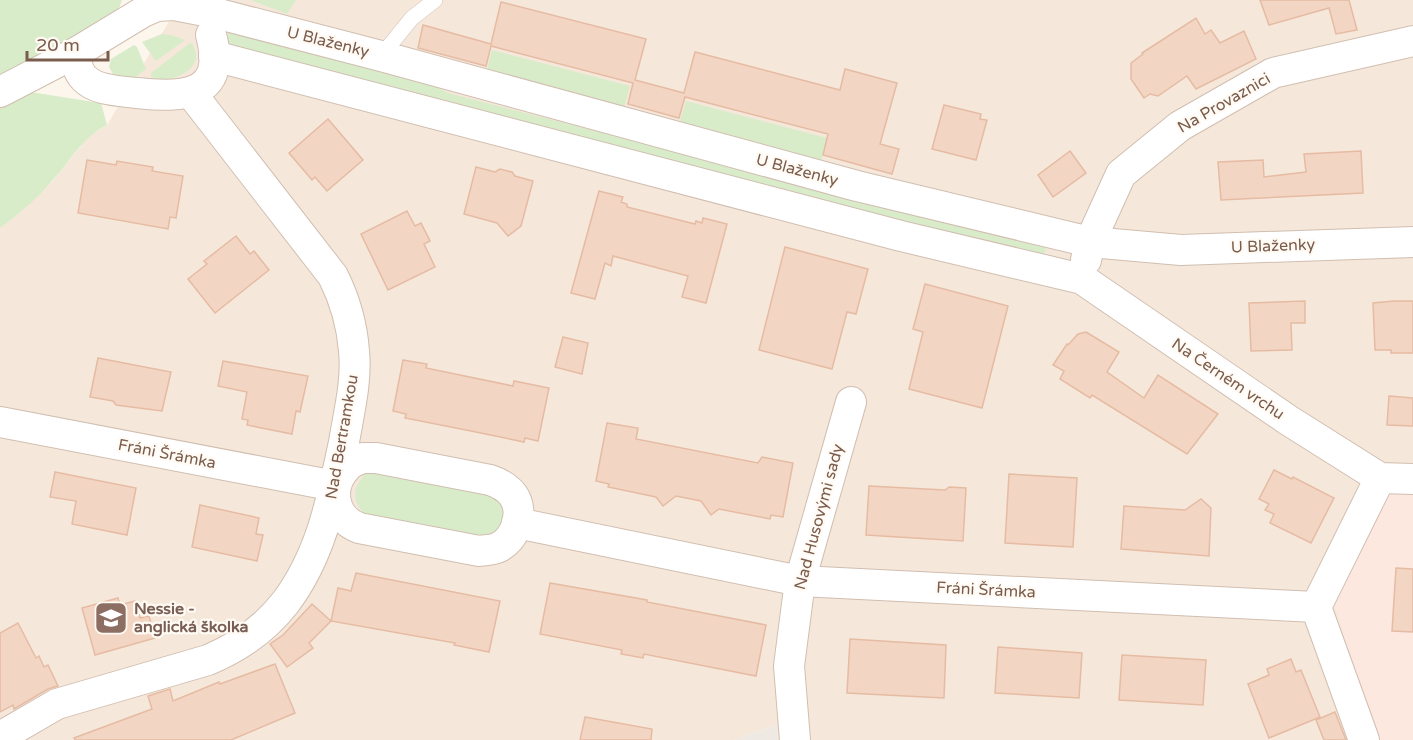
<svg xmlns="http://www.w3.org/2000/svg" width="1413" height="740" viewBox="0 0 1413 740" font-family="'Varela Round',sans-serif">
	<rect width="100%" height="100%" fill="#fdf6ec"/>
	<polygon fill="#f5e8da" points="182,0 1413,0 1413,490 1377,740 778,740 777,725 734,740 0,740 0,228 22,211 52,182 89,136 107,125"/>
	<polygon fill="#fde8e0" points="1391,489 1413,490 1413,740 1377,740 1333,601"/>
	<polygon fill="#efe9e4" points="777,725 778,740 734,740"/>
	<g fill="#d8ecc9">
		<polygon points="0,0 122,0 116,16 0,75"/>
		<polygon points="251,0 296,0 287,14"/>
		<polygon points="229,30 399,67 448,93 1047,247 1042,259 235,53 227,43"/>
		<polygon points="162,34 171,35 185,40 156,61 142,42"/>
		<path d="M190 43 193 44C194 48 197 53 196 58 193 75 164 84 151 77V73Z"/>
		<polygon points="134,45 137,47 146,69 134,78 113,74 109,67 111,59"/>
		<polygon points="492,50 630,86 624,109 486,73"/>
		<path d="M30 92 101 103 107 125C82 137 70 162 52 181 37 199 19 214 0 228V100Z"/>
		<polygon points="686,101 827,138 821,161 679,124"/>
		<path d="M371 470C401 474 430 479 459 484 467 485 480 485 487 489 509 502 508 522 489 537L370 519C350 503 350 485 371 470Z"/>
	</g>
	<g fill="#f3d5c3" stroke="#e6bba3" stroke-width="1.5">
		<polygon points="1260,0 1349,0 1357,30 1336,34 1329,8 1269,25"/>
		<polygon points="501,2 646,39 635,80 684,93 695,52 840,90 845,69 897,83 880,144 899,149 892,174 823,155 828,134 685,97 679,118 628,104 633,83 491,46 486,66 418,48 423,25 491,44"/>
		<polygon points="1196,18 1205,34 1211,30 1220,43 1244,31 1256,59 1196,89 1187,76 1158,96 1150,94 1144,98 1131,79 1131,63 1143,54 1142,53"/>
		<polygon points="944,105 981,114 980,119 987,120 976,160 932,149"/>
		<polygon points="328,119 363,160 327,191 315,177 312,180 289,153"/>
		<polygon points="1070,151 1086,173 1053,197 1038,175"/>
		<polygon points="1361,151 1363,193 1221,200 1218,162 1263,160 1264,177 1306,172 1304,154"/>
		<polygon points="87,160 116,165 117,161 153,167 152,171 183,176 176,218 170,217 168,229 78,213"/>
		<polygon points="476,167 495,172 500,169 512,172 515,176 533,181 521,226 508,236 497,223 464,214"/>
		<polygon points="599,191 623,197 621,202 627,204 627,207 695,224 696,221 702,223 703,218 727,224 706,303 682,297 688,276 613,256 611,266 605,263 595,299 571,293"/>
		<polygon points="407,211 415,226 421,223 430,241 424,244 435,267 388,290 361,234"/>
		<polygon points="236,236 250,254 254,251 269,270 215,313 188,279 207,264 204,261"/>
		<polygon points="785,247 868,269 856,314 847,312 832,369 759,350"/>
		<polygon points="925,284 1008,306 982,408 909,389 923,332 913,329"/>
		<polygon points="1305,301 1305,323 1291,323 1292,350 1251,351 1249,303"/>
		<polygon points="1394,301 1413,301 1413,353 1391,353 1391,350 1375,350 1373,303"/>
		<polygon points="1086,332 1119,352 1107,372 1144,398 1158,375 1218,414 1187,454 1092,395 1090,398 1060,379 1064,371 1053,365 1067,344 1068,345 1078,334"/>
		<polygon points="563,337 588,343 582,374 555,367"/>
		<polygon points="98,358 171,372 162,411 116,405 113,401 90,397"/>
		<polygon points="403,360 427,364 426,368 513,386 514,381 549,388 538,441 525,438 524,442 471,431 405,418 406,414 393,411"/>
		<polygon points="223,361 308,376 300,412 296,411 292,434 247,425 248,420 242,419 247,392 218,386"/>
		<polygon points="1389,396 1413,398 1413,426 1387,425"/>
		<polygon points="607,423 638,428 636,439 758,463 762,457 793,463 783,517 771,515 770,519 719,509 711,515 701,501 676,496 663,506 656,497 608,487 609,484 596,481"/>
		<polygon points="1274,470 1292,479 1293,477 1334,498 1311,543 1270,523 1274,514 1265,510 1269,504 1259,499"/>
		<polygon points="55,472 136,488 127,535 72,524 76,501 50,497"/>
		<polygon points="1009,474 1077,478 1073,547 1005,543"/>
		<polygon points="869,486 945,490 949,487 966,488 963,541 866,535"/>
		<polygon points="1201,499 1211,508 1209,556 1121,549 1124,506 1185,510"/>
		<polygon points="200,505 259,518 256,534 263,535 257,561 192,547"/>
		<polygon points="1396,568 1413,569 1413,632 1392,631"/>
		<polygon points="356,573 500,601 489,652 454,645 455,643 331,621 338,588 351,591"/>
		<polygon points="550,583 647,600 647,602 766,625 756,676 644,654 643,658 621,654 622,650 540,634"/>
		<polygon points="118,598 120,605 135,601 140,618 149,616 155,638 95,655 82,608"/>
		<polygon points="312,604 331,621 309,643 313,648 287,667 270,644 283,635"/>
		<polygon points="18,623 36,658 39,656 44,667 48,665 58,686 48,689 14,709 13,705 0,712 0,633"/>
		<polygon points="850,639 946,645 944,698 847,693"/>
		<polygon points="998,647 1082,653 1079,698 995,693"/>
		<polygon points="1122,655 1206,660 1203,705 1119,700"/>
		<polygon points="1291,659 1296,672 1301,670 1320,717 1269,738 1248,684 1269,675 1267,669"/>
		<polygon points="275,664 295,713 231,740 75,740 74,738 152,709 148,696 170,689 173,701 219,682 220,684"/>
		<polygon points="1335,712 1346,740 1324,740 1316,720"/>
		<polygon points="585,717 652,729 651,740 580,740"/>
	</g>
	<g fill="none" stroke-linecap="round" stroke-linejoin="round">
		<defs>
			<polyline id="service" points="381,56 412,18 435,0"/>
			<g id="minor">
				<path d="M77 52C75 61 78 72 84 78 96 91 121 91 137 93 182 98 228 97 211 35"/>
				<polyline points="214,56 901,236 1082,279 1288,420 1380,478 1413,479"/>
				<polyline points="0,92 77,52 143,12 157,6 174,5 215,13 381,56 857,186 1090,242 1181,250 1413,242"/>
				<polyline points="1086,260 1090,242 1121,174 1180,126 1273,73 1413,41"/>
				<polyline points="0,422 335,486"/>
				<path d="M363 458H376L490 480C499 483 507 487 513 495 525 512 516 540 497 548 492 550 485 550 479 551L359 528C333 518 327 487 347 467 351 462 358 460 363 458Z"/>
				<polyline points="517,523 800,581 1316,607"/>
				<polyline points="1316,607 1380,478"/>
				<polyline points="1316,607 1364,740"/>
				<path d="M0 737 57 704 208 660C239 647 264 630 285 603 321 556 332 499 344 442 349 412 357 381 354 351 352 324 345 300 333 276L191 93"/>
				<polyline points="795,740 789,666 800,581 851,402"/>
			</g>
		</defs>
		<use href="#service" stroke="#d1beb0" stroke-width="16"/>
		<use href="#minor" stroke="#d1beb0" stroke-width="32"/>
		<use href="#service" stroke="#fff" stroke-width="15"/>
		<use href="#minor" stroke="#fff" stroke-width="30"/>
	</g>
	<defs>
		<symbol id="school-square" viewBox="-11 -11 22 22"><rect x="-9" y="-9" width="18" height="18" rx="4" fill="#8d6e63" stroke="#fffaf3"/><path d="M0-5L7-2L0 1L-7-2ZM-4 1L0 2.5L4 1V4Q0 6-4 4Z" fill="#fff"/></symbol>
	</defs>
	<g fill-rule="evenodd">
		<use href="#school-square" x="92" y="599" width="38" height="38"/>
	</g>
	<g text-anchor="middle" dominant-baseline="central" stroke-width="4.5" stroke-linejoin="round" paint-order="stroke">
		<g font-size="16" fill="#7a5c4d" stroke="#fffaf3">
			<text transform="translate(328 42) rotate(14)">U Blaženky</text>
			<text transform="translate(1224 103) rotate(-30)">Na Provaznici</text>
			<text transform="translate(797 170) rotate(15)">U Blaženky</text>
			<text transform="translate(1273 246) rotate(-2)">U Blaženky</text>
			<text transform="translate(1228 379) rotate(34)">Na Černém vrchu</text>
			<text transform="translate(342 437) rotate(-80)">Nad Bertramkou</text>
			<text transform="translate(167 454) rotate(11)">Fráni Šrámka</text>
			<text transform="translate(819 517) rotate(-75)">Nad Husovými sady</text>
			<text transform="translate(986 590) rotate(3)">Fráni Šrámka</text>
		</g>
		<g font-size="16" font-weight="bold" fill="#785e54" stroke="#fffaf3" text-anchor="start">
			<text x="134" y="609">Nessie -<tspan x="134" dy="18">anglická školka</tspan></text>
		</g>
	</g>
	<path d="M27 51v9h81v-9" fill="none" stroke="#7a5c4d" stroke-width="3"/>
	<text x="36" y="51" font-size="18" fill="#7a5c4d" stroke="#fffaf3" stroke-width="4.5" paint-order="stroke">20 m</text>
</svg>
